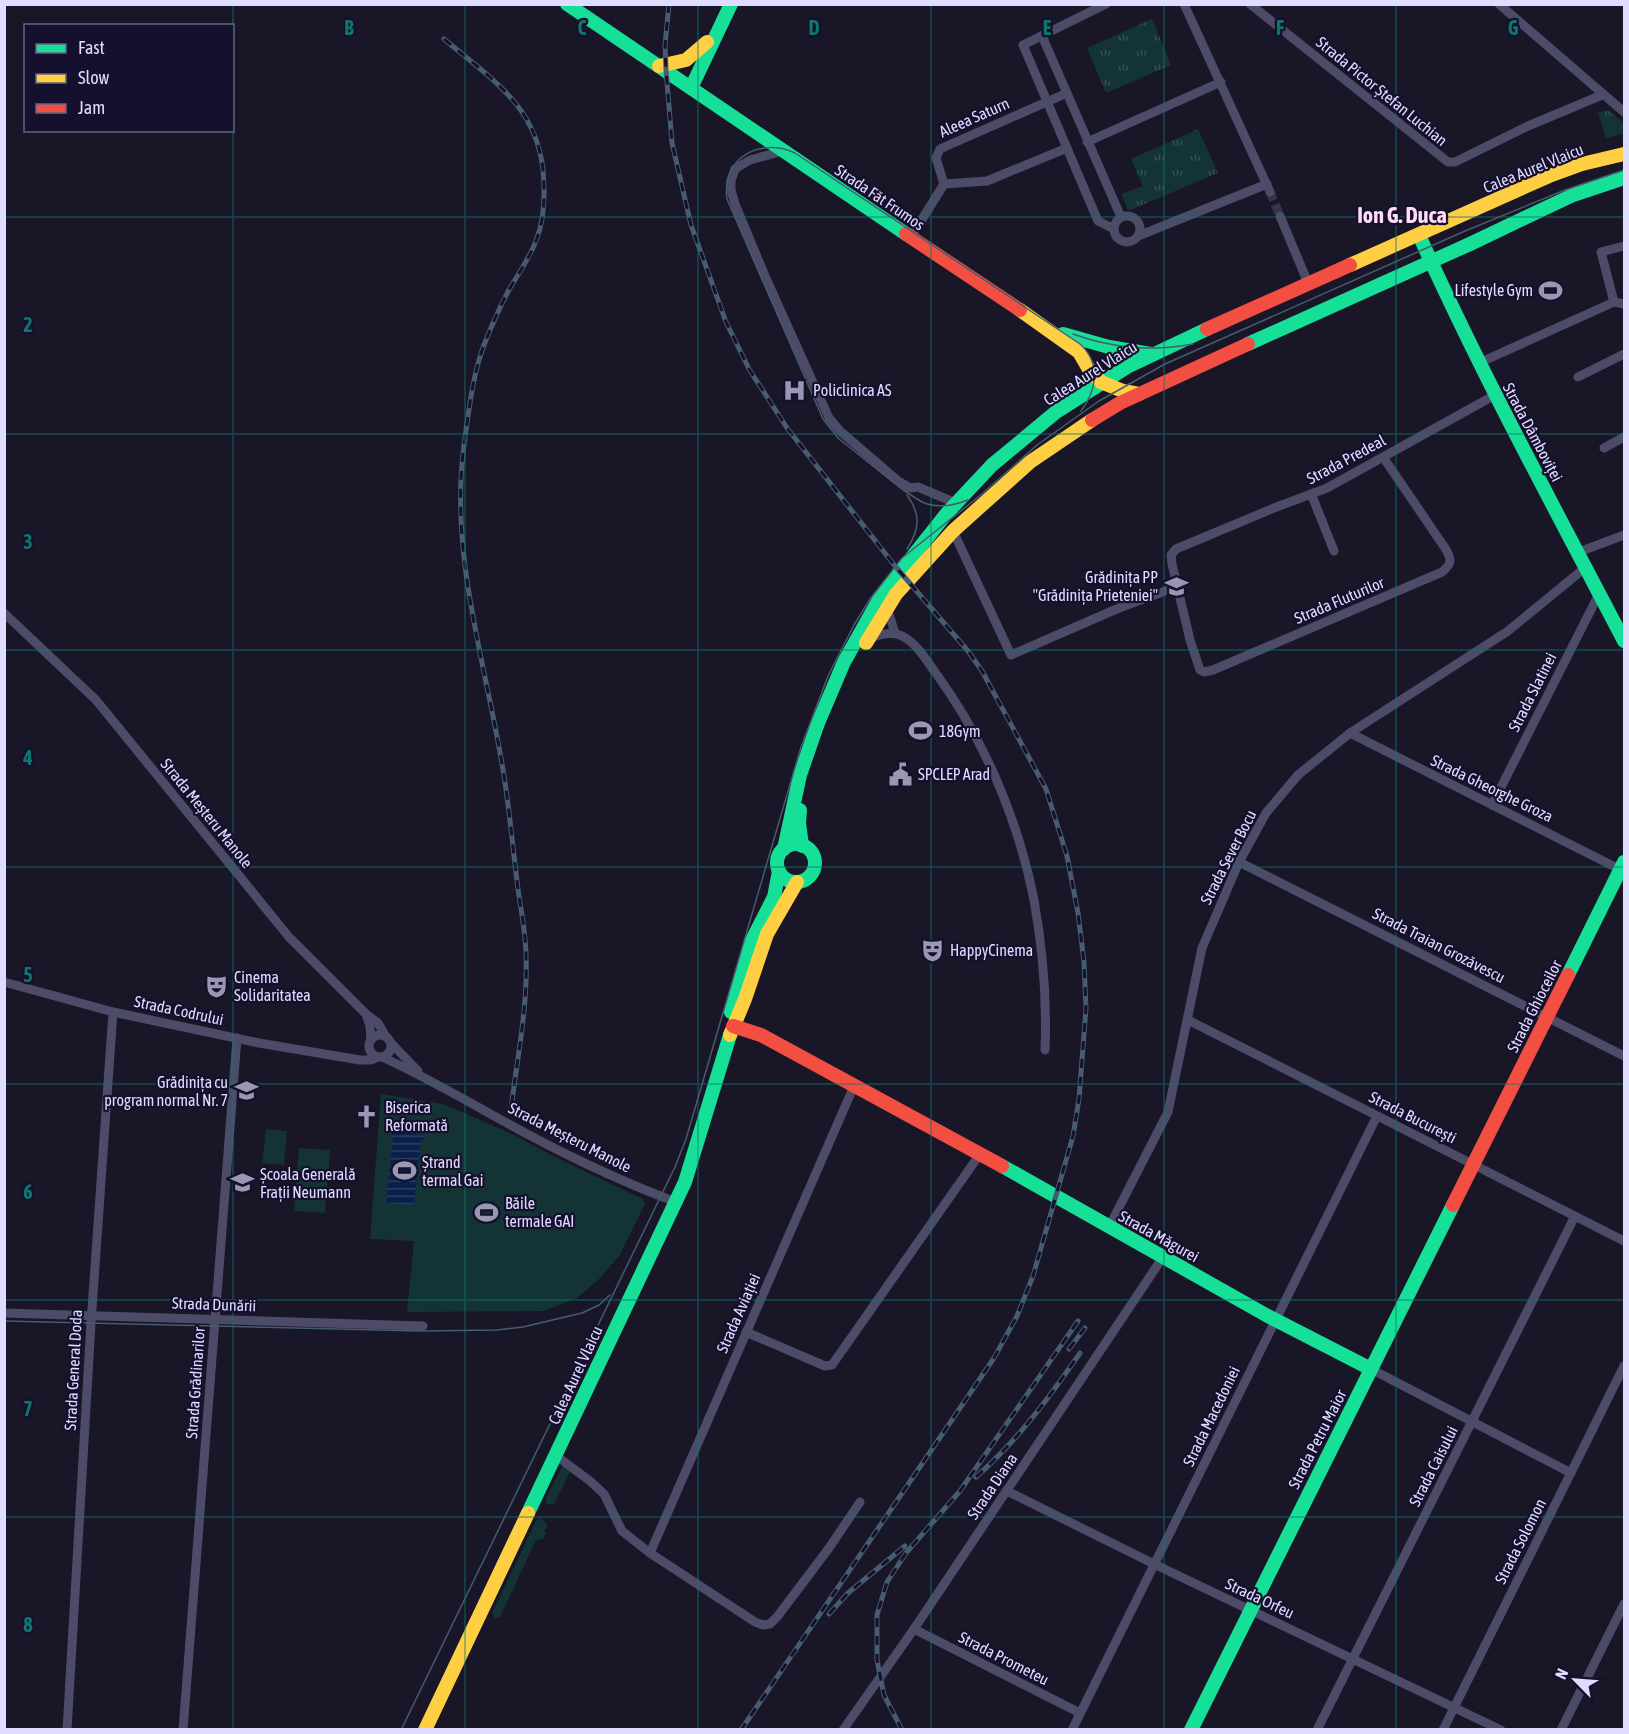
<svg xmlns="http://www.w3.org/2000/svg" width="1629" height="1734" viewBox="0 0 1629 1734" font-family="'Asap Condensed',sans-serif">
	<defs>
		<pattern id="park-tufts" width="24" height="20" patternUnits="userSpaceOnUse" patternTransform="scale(1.5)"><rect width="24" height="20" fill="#133335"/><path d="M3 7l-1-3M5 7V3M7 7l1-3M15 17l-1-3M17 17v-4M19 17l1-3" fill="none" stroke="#355053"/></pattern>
		<pattern id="water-rules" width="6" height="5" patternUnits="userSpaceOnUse" patternTransform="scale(1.5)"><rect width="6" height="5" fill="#09204b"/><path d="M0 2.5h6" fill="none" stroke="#2d4066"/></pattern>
	</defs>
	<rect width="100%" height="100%" fill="#191627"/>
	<g fill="#133335">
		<polygon points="381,1094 443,1104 510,1133 557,1158 643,1199 645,1204 620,1255 599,1279 577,1298 544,1311 407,1312 414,1241 370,1239"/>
		<polygon points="266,1129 287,1131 284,1165 262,1163"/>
		<polygon points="299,1148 330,1150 325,1213 294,1211"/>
		<polygon points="563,1465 571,1469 555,1503 551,1505 546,1503 546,1498"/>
		<polygon points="540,1518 547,1524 547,1529 542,1529 545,1531 546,1535 543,1539 536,1540 500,1617 495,1619 492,1613 537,1519"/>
	</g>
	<g fill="url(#park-tufts)">
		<polygon points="1152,19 1171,65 1106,93 1087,48"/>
		<polygon points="1608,110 1623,123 1624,133 1606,138 1598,113"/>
		<polygon points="1198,129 1218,173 1128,211 1121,194 1143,186 1131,159"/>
	</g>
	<polygon fill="url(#water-rules)" points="392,1131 425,1135 424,1140 421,1140 414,1206 386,1203 393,1137 391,1137"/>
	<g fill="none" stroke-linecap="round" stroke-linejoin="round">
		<polyline stroke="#373447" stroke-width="9" stroke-dasharray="9 4.5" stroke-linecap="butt" points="1270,192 1280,216"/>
		<g stroke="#4c4b68" stroke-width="9">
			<polyline points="1106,4 1023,45 1098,221 1114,229"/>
			<polyline points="1184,4 1270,192"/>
			<polyline points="1250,4 1448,162 1455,162 1528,126 1602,95"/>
			<polyline points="1499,4 1624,112"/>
			<polyline points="1042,36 1121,217"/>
			<polyline points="1087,142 1221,82"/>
			<polyline points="783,151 750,160 735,169 731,181 731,190 735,204 765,276 829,418 840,431 898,481 910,488 918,487 956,503"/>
			<polyline points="944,184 936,158 940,149 1067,93"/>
			<polyline points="944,184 987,181 1067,148"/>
			<circle cx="1127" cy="229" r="13"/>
			<polyline points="1280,216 1308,283"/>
			<polyline points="1138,236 1267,184"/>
			<polyline points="911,237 944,184"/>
			<polyline points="1614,302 1601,252 1624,246"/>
			<polyline points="1479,363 1614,302 1624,304"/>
			<polyline points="1578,377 1624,354"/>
			<polyline points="1604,448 1624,437"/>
			<path d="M1383 457 1445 548C1452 559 1452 564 1442 572L1213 670 1204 672 1200 670 1190 640 1172 564 1171 555 1176 549 1274 508 1327 488 1495 395"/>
			<polyline points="1312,496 1334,551"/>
			<polyline points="953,531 1011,655 1119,608 1176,587"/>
			<polyline points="1579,552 1624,535"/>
			<polyline points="887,608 895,633"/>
			<polyline points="4,613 96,700 289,937 366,1014 370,1026 371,1040"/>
			<path d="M870 638C878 635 888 632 897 634 914 639 925 658 935 672 984 739 1018 819 1034 900 1043 950 1047 1000 1045 1050"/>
			<polyline points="1350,733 1621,870"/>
			<polyline points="1492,805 1599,594"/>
			<polyline points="1239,862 1624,1056"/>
			<polyline points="4,982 113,1012 259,1043 360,1060 371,1060 378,1057"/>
			<polyline points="366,1014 378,1023 385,1035"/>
			<polyline points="1188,1020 1624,1241"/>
			<circle cx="380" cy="1046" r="11"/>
			<polyline points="391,1043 418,1071"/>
			<path d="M382 1057C433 1080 480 1109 529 1135 576 1160 625 1183 676 1202"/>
			<polyline points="1109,1227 1168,1112 1202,948 1239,862 1266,813 1298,775 1350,733 1508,631 1586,567"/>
			<polyline points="4,1313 423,1326"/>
			<polyline points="746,1332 825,1366 832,1365 980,1154"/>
			<polyline points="1371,1369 1571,1473"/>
			<polyline points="555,1455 590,1481 604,1494 622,1531 650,1553 755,1622 763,1625 770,1624 777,1617 829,1548 860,1502"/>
			<polyline points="1007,1491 1154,1564 1501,1730"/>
			<polyline points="650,1553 854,1086"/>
			<polyline points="914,1629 1080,1713"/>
			<polyline points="67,1730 91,1323 113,1012"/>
			<polyline points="183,1730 237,1038"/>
			<polyline points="843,1730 914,1629 1163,1257"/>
			<polyline points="1072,1730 1377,1116"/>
			<polyline points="1317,1730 1575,1216"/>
			<polyline points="1443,1730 1624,1366"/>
			<polyline points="1561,1730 1624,1604"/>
		</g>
		<g stroke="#16e098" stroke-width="14">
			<polyline points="567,4 906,234"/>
			<polyline points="691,88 731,4"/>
			<path d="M1419 235C1481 373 1554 507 1624 641"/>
			<polyline points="1063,334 1109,347 1151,354"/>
			<polyline points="1248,344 1470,244 1573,195 1624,178"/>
			<polyline points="800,810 799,823 802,846"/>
			<circle cx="796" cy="863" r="19"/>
			<polyline points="784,849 800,775 818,723 844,662 881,596 947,513 992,465 1056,412 1127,367 1207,329"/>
			<polyline points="1568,975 1624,862"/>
			<polyline points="731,1012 751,942 774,897 779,871"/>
			<polyline points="1002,1166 1266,1315 1371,1369"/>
			<polyline points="528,1513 685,1182 730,1035"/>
			<polyline points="1191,1730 1453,1205"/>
		</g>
		<g stroke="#ffcf43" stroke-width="14">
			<polyline points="659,66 686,60 707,42"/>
			<polyline points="1350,265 1549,176 1582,164 1624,154"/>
			<polyline points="1020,310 1079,352 1090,371 1101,382 1123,391 1139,394"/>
			<polyline points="866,643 896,594 953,531 1030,462 1092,420"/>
			<polyline points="730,1035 745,999 767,934 797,882"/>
			<polyline points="425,1730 528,1513"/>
		</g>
		<g stroke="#f24e42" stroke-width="14">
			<polyline points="906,234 1020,310"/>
			<polyline points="1207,329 1350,265"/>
			<polyline points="1092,420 1120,403 1248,344"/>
			<polyline points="733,1026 761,1035 1002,1166"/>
			<polyline points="1453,1205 1568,975"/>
		</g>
		<g stroke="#465c70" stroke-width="1.5">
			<path d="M1073 334C1111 348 1154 352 1193 344"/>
			<path d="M907 495C921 514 920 529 907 549"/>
			<path d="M968 500C953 506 938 509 922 502L903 490 838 438 823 419 727 199C721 158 760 137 795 153L1080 344C1101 363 1097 390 1081 411"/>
			<polyline points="4,1321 421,1331 497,1330 523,1327 582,1313 599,1305 610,1295"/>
			<polyline points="401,1730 675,1167 686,1139 801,747 828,676 854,625 870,599 902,558 982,494 1037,445 1099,401 1165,364 1465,231 1565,190 1624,170"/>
		</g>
		<defs>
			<g id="rail">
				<polyline points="669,4 665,45 666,70 672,143 691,225 726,322 749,369 787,428 895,566 968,651 982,671 1046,789 1067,856 1078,913 1084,962 1086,1008 1079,1099 1073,1136 1033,1276 1017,1316 994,1358 741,1730"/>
				<path d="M444 39C491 79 536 105 543 170 545 192 545 217 537 238 531 256 520 271 510 288 500 306 492 325 484 345 472 377 469 411 464 445 449 557 487 667 504 776 510 813 513 851 518 889 521 911 526 934 526 957 528 1007 517 1059 511 1109"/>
				<polyline points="1069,1349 1085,1328"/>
				<path d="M976 1477C1018 1440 1048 1399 1080 1353"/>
				<polyline points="829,1614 848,1593 905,1546"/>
				<polyline points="902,1730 884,1695 877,1660 877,1615 887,1582 906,1553 960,1491 1078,1321"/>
			</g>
		</defs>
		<use href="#rail" stroke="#465c70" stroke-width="5"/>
		<use href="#rail" stroke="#15102d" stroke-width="3" stroke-dasharray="9" stroke-linecap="butt"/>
	</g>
	<path fill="none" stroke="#0f766e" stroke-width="1.5" stroke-opacity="0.55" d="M233 4V1730M465 4V1730M698 4V1730M931 4V1730M1164 4V1730M1396 4V1730M4 217H1624M4 434H1624M4 650H1624M4 867H1624M4 1084H1624M4 1300H1624M4 1517H1624"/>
	<defs>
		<symbol id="stadium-bare" viewBox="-9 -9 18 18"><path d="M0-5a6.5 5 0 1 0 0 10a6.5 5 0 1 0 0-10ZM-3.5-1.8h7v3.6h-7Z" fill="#9a97b3" stroke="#15102d" stroke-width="2.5" paint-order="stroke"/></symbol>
		<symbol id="hospital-bare" viewBox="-9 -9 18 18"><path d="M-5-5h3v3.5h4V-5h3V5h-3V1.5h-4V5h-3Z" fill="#9a97b3" stroke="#15102d" stroke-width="2.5" paint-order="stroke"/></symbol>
		<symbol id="school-bare" viewBox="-9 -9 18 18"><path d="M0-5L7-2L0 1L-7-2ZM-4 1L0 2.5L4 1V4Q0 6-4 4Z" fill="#9a97b3" stroke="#15102d" stroke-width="2.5" paint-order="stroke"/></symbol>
		<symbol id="civic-bare" viewBox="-9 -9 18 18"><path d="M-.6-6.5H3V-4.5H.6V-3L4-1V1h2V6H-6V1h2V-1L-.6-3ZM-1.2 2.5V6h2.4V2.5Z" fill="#9a97b3" stroke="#15102d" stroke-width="2.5" paint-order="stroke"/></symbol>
		<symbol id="theatre-bare" viewBox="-9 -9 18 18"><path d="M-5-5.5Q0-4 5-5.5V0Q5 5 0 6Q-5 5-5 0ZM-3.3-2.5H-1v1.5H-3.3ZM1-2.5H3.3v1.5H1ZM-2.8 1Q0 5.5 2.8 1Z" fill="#9a97b3" stroke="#15102d" stroke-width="2.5" paint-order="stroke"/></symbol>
		<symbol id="church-bare" viewBox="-9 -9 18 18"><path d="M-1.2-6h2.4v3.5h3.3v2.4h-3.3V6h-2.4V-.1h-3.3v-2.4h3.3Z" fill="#9a97b3" stroke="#15102d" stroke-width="2.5" paint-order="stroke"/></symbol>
	</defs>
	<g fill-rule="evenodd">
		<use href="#stadium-bare" x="1534" y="274" width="33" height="33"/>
		<use href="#hospital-bare" x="778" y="374" width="33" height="33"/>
		<use href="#school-bare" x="1160" y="570" width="33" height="33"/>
		<use href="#stadium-bare" x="904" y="714" width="33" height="33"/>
		<use href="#civic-bare" x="884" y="758" width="33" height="33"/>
		<use href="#theatre-bare" x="916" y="934" width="33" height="33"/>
		<use href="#theatre-bare" x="200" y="970" width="33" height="33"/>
		<use href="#school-bare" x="230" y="1074" width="33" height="33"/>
		<use href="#church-bare" x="350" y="1100" width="33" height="33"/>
		<use href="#stadium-bare" x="388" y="1154" width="33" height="33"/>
		<use href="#school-bare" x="226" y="1166" width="33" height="33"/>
		<use href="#stadium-bare" x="470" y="1196" width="33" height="33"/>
	</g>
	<g text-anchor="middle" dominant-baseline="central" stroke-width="4.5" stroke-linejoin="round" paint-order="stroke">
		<g font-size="16" fill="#e0dcff" stroke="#15102d">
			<text transform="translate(1382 91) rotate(39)">Strada Pictor Ștefan Luchian</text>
			<text transform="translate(974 117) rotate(-24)">Aleea Saturn</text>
			<text transform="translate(1533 168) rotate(-22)">Calea Aurel Vlaicu</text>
			<text transform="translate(880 197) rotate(34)">Strada Făt Frumos</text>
			<text transform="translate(1090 373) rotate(-32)">Calea Aurel Vlaicu</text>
			<text transform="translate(1533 432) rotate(62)">Strada Dâmboviței</text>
			<text transform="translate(1346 459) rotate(-28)">Strada Predeal</text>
			<text transform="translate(1339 600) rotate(-23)">Strada Fluturilor</text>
			<text transform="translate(1532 692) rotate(-63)">Strada Slatinei</text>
			<text transform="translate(1492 788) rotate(26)">Strada Gheorghe Groza</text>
			<text transform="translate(207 813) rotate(51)">Strada Meșteru Manole</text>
			<text transform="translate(1228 857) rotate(-63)">Strada Sever Bocu</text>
			<text transform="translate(1439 945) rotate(27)">Strada Traian Grozăvescu</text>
			<text transform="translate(1534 1006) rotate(-63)">Strada Ghioceilor</text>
			<text transform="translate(179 1010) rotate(12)">Strada Codrului</text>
			<text transform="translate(1413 1117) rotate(27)">Strada București</text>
			<text transform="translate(570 1137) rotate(27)">Strada Meșteru Manole</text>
			<text transform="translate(1159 1236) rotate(29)">Strada Măgurei</text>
			<text transform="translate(214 1304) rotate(2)">Strada Dunării</text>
			<text transform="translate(738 1313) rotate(-66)">Strada Aviației</text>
			<text transform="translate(73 1370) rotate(-87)">Strada General Doda</text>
			<text transform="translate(575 1375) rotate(-65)">Calea Aurel Vlaicu</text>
			<text transform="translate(195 1383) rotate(-86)">Strada Grădinarilor</text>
			<text transform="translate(1211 1416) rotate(-64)">Strada Macedoniei</text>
			<text transform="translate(1317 1439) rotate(-63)">Strada Petru Maior</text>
			<text transform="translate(1433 1466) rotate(-63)">Strada Caisului</text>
			<text transform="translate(992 1486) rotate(-56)">Strada Diana</text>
			<text transform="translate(1520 1541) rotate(-63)">Strada Solomon</text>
			<text transform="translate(1260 1598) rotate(25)">Strada Orfeu</text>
			<text transform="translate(1004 1658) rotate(27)">Strada Prometeu</text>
		</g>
		<g font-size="16" fill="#e0dcff" stroke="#15102d" text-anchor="start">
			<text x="1533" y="290" text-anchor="end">Lifestyle Gym</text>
			<text x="813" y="390">Policlinica AS</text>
			<text x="1158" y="577" text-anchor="end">Grădinița PP<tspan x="1158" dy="18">"Grădinița Prieteniei"</tspan></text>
			<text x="939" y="731">18Gym</text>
			<text x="918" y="774">SPCLEP Arad</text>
			<text x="950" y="950">HappyCinema</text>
			<text x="234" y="977">Cinema<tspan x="234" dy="18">Solidaritatea</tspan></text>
			<text x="228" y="1082" text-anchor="end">Grădinița cu<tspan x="228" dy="18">program normal Nr. 7</tspan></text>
			<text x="385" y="1107">Biserica<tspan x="385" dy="18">Reformată</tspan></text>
			<text x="422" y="1162">Ștrand<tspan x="422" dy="18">termal Gai</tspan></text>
			<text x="260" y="1174">Școala Generală<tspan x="260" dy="18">Frații Neumann</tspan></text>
			<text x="505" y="1203">Băile<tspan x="505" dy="18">termale GAI</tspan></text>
		</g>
		<g font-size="22" font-weight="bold" fill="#ffdef3" stroke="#15102d">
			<text x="1402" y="215">Ion G. Duca</text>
		</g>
	</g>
	<g font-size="20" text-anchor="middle" font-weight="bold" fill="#0f766e" stroke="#15102d" stroke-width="4.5" stroke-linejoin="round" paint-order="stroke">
		<text x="349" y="35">B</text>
		<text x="582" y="35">C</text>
		<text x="814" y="35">D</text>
		<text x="1047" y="35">E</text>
		<text x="1280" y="35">F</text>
		<text x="1513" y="35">G</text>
		<text x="28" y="332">2</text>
		<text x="28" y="549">3</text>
		<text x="28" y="765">4</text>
		<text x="28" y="982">5</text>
		<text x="28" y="1199">6</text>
		<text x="28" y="1416">7</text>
		<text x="28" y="1632">8</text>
	</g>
	<rect width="1629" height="1734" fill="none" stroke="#e0dcff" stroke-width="12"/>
	<rect x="24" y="24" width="210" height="108" fill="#15102d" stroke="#666281" stroke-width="1.5"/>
	<rect x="36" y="44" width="30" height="9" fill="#16e098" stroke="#666281" stroke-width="1.5"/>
	<text x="78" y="54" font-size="18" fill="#e0dcff">Fast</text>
	<rect x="36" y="74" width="30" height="9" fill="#ffcf43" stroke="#666281" stroke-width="1.5"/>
	<text x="78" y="84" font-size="18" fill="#e0dcff">Slow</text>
	<rect x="36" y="104" width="30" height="9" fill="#f24e42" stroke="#666281" stroke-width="1.5"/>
	<text x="78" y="114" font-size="18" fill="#e0dcff">Jam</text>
	<g transform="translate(1575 1680) rotate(295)" stroke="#15102d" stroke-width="4.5" paint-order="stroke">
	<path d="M0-4.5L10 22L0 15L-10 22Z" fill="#e0dcff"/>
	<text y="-9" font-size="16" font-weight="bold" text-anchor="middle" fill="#e0dcff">N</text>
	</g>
</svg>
